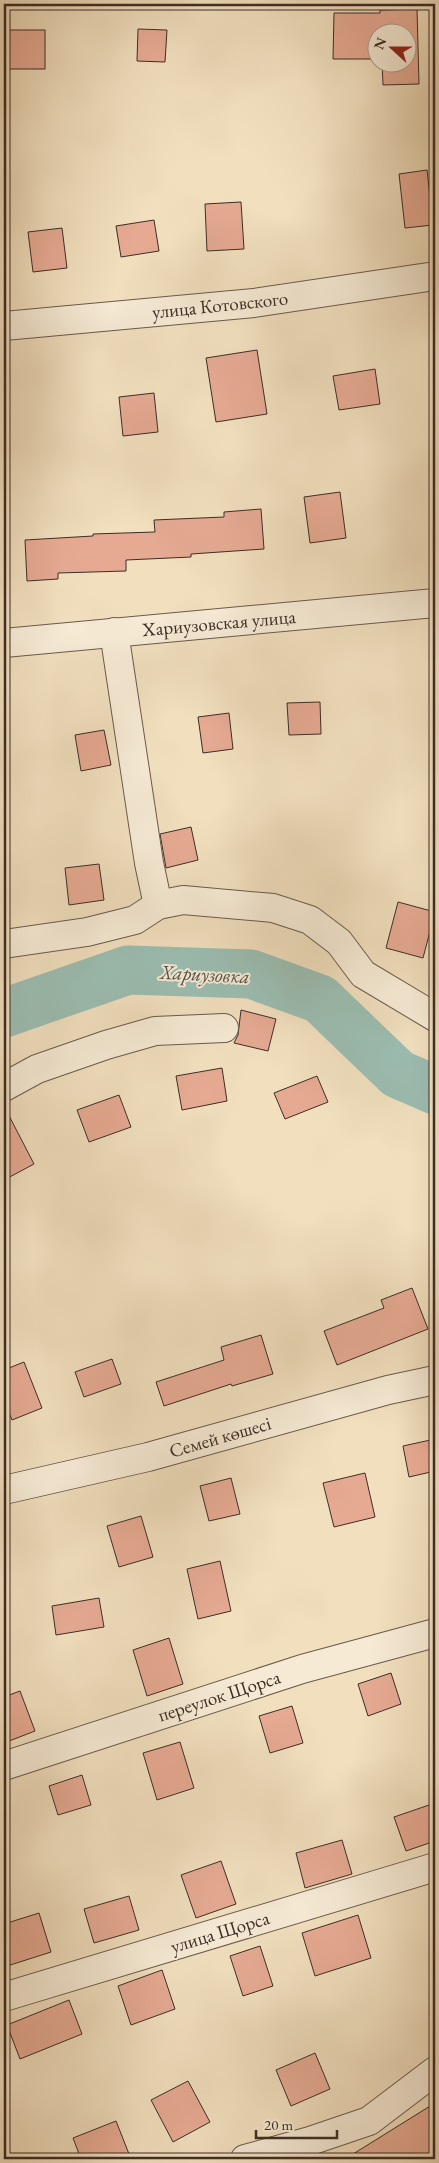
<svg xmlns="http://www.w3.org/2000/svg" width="439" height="2163" viewBox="0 0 439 2163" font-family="'EB Garamond',serif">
	<rect width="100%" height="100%" fill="#f1dfbe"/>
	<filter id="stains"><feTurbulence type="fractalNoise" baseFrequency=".004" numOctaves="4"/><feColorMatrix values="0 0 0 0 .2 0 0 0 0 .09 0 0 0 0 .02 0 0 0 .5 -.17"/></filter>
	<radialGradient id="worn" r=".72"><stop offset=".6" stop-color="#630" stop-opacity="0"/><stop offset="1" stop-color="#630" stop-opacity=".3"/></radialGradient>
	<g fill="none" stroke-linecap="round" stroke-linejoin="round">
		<polyline stroke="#9bbdb1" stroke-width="49" points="4,1013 128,970 251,974 320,999 398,1074 435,1090"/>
	</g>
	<g fill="#e6aa93" stroke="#3d2d26">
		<polygon points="417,9 419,84 383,85 382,62 406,62 406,32 376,32 376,59 333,59 334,13 380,13 380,10"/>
		<polygon points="138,29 167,30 165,62 137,61"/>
		<rect x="4" y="30" width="41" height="39"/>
		<polygon points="427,170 433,225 405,228 399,174"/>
		<polygon points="241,202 244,249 207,251 205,204"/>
		<polygon points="154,220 159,251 121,257 116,226"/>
		<polygon points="62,228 67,268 33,272 28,232"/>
		<polygon points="257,350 267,414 216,422 206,358"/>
		<polygon points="375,369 380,404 339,410 333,376"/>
		<polygon points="154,393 158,432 123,436 119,397"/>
		<polygon points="340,492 346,538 310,543 304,497"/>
		<polygon points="261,509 264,549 191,554 191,557 126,560 126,571 58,573 58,579 27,581 25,540 93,536 93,534 155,532 154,520 224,517 224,512"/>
		<polygon points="320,702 321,734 289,735 287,703"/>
		<polygon points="229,713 233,749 203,753 198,717"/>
		<polygon points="104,730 111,765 81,771 75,735"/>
		<polygon points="191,827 198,860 166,868 160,834"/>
		<polygon points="99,864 104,900 69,905 65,868"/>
		<polygon points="398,902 435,912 423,958 386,948"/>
		<polygon points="241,1010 276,1019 268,1051 234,1043 238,1035"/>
		<polygon points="222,1068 227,1101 182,1110 176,1076"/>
		<polygon points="317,1076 328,1102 285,1119 274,1093"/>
		<polygon points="119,1095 131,1127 89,1142 77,1110"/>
		<polygon points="4,1106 34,1164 4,1180"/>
		<polygon points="412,1288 428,1329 337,1365 324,1331 384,1308 381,1300"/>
		<polygon points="261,1335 273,1374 232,1386 231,1384 164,1406 156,1382 224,1360 221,1347"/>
		<polygon points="112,1359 121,1384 84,1397 75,1372"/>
		<polygon points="24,1362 42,1408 12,1420 4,1400 4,1370"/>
		<polygon points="435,1439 435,1471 409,1477 403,1446"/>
		<polygon points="365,1473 375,1517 334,1527 323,1483"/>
		<polygon points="231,1478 240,1514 209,1521 200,1486"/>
		<polygon points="141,1516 153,1557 119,1567 107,1526"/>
		<polygon points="220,1561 231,1611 198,1619 187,1569"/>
		<polygon points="99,1598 104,1627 56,1635 52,1606"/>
		<polygon points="169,1638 183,1684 147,1696 133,1650"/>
		<polygon points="391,1673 401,1704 368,1716 358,1684"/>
		<polygon points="20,1691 35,1731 4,1743 4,1697"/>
		<polygon points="292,1706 303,1743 270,1753 259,1716"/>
		<polygon points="180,1742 194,1788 157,1800 143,1753"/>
		<polygon points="82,1775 91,1805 58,1815 49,1786"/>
		<polygon points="435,1803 435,1841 406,1851 394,1817"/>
		<polygon points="342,1840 352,1874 305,1888 296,1853"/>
		<polygon points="221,1861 236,1904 196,1918 181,1875"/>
		<polygon points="129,1896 139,1930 94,1943 84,1909"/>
		<polygon points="39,1913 51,1952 4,1967 4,1924"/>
		<polygon points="358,1915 371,1958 315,1976 302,1933"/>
		<polygon points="260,1946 273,1986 243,1996 230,1956"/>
		<polygon points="162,1970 175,2009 131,2025 118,1986"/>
		<polygon points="69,2000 82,2034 20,2059 7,2025"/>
		<polygon points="315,2053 330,2089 291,2106 276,2070"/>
		<polygon points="188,2081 210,2122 173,2142 151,2100"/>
		<polygon points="435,2103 435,2159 345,2159"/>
		<polygon points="116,2121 131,2159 81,2159 73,2138"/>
	</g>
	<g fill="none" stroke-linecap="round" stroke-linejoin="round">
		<defs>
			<g id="minor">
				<polyline points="4,326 254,303 435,276"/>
				<polyline points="114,632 149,863 158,905"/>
				<polyline points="4,643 435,603"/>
				<polyline points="4,944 87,932 135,920 158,905 183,900 273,908 310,920 339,942 363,974 435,1017"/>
				<polyline points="4,1087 37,1069 106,1045 155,1031 224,1028"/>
				<polyline points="4,1490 148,1457 388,1390 435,1380"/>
				<polyline points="4,1766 302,1669 435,1633"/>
				<polyline points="4,1997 435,1867"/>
				<polyline points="245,2159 310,2141 369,2121 435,2071"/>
			</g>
		</defs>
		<use href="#minor" stroke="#6a5a4c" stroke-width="30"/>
		<use href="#minor" stroke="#f6ead5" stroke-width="28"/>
	</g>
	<g text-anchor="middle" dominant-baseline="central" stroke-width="4" stroke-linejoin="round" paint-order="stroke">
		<g font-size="19" fill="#3d2d26" stroke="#f6ead5">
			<text transform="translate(220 305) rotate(-6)">улица Котовского</text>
			<text transform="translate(219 623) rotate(-5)">Хариузовская улица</text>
			<text transform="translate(220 1437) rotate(-16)">Семей көшесі</text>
			<text transform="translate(219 1696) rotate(-18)">переулок Щорса</text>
			<text transform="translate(220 1932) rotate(-17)">улица Щорса</text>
		</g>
		<g font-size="20" font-style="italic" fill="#545149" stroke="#f6ead5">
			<text transform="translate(205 974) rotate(3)">Хариузовка</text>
		</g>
	</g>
	<rect width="439" height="2163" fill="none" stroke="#f1dfbe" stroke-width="20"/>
	<rect x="5" y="5" width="429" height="2153" fill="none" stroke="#3d2d26" stroke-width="2.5"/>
	<rect x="10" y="10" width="419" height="2143" fill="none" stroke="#3d2d26"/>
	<g transform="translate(392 48) rotate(291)"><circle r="24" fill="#f6ead5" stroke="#ac9e8f"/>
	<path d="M0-4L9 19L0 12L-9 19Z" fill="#8f2418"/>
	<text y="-8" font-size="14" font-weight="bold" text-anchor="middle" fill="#3d2d26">N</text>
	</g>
	<path d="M256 2130v8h81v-8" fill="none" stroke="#3d2d26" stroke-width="2.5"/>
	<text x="264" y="2130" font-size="15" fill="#3d2d26" stroke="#f6ead5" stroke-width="4" paint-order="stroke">20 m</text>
	<rect width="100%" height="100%" filter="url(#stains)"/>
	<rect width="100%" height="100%" fill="url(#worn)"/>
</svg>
